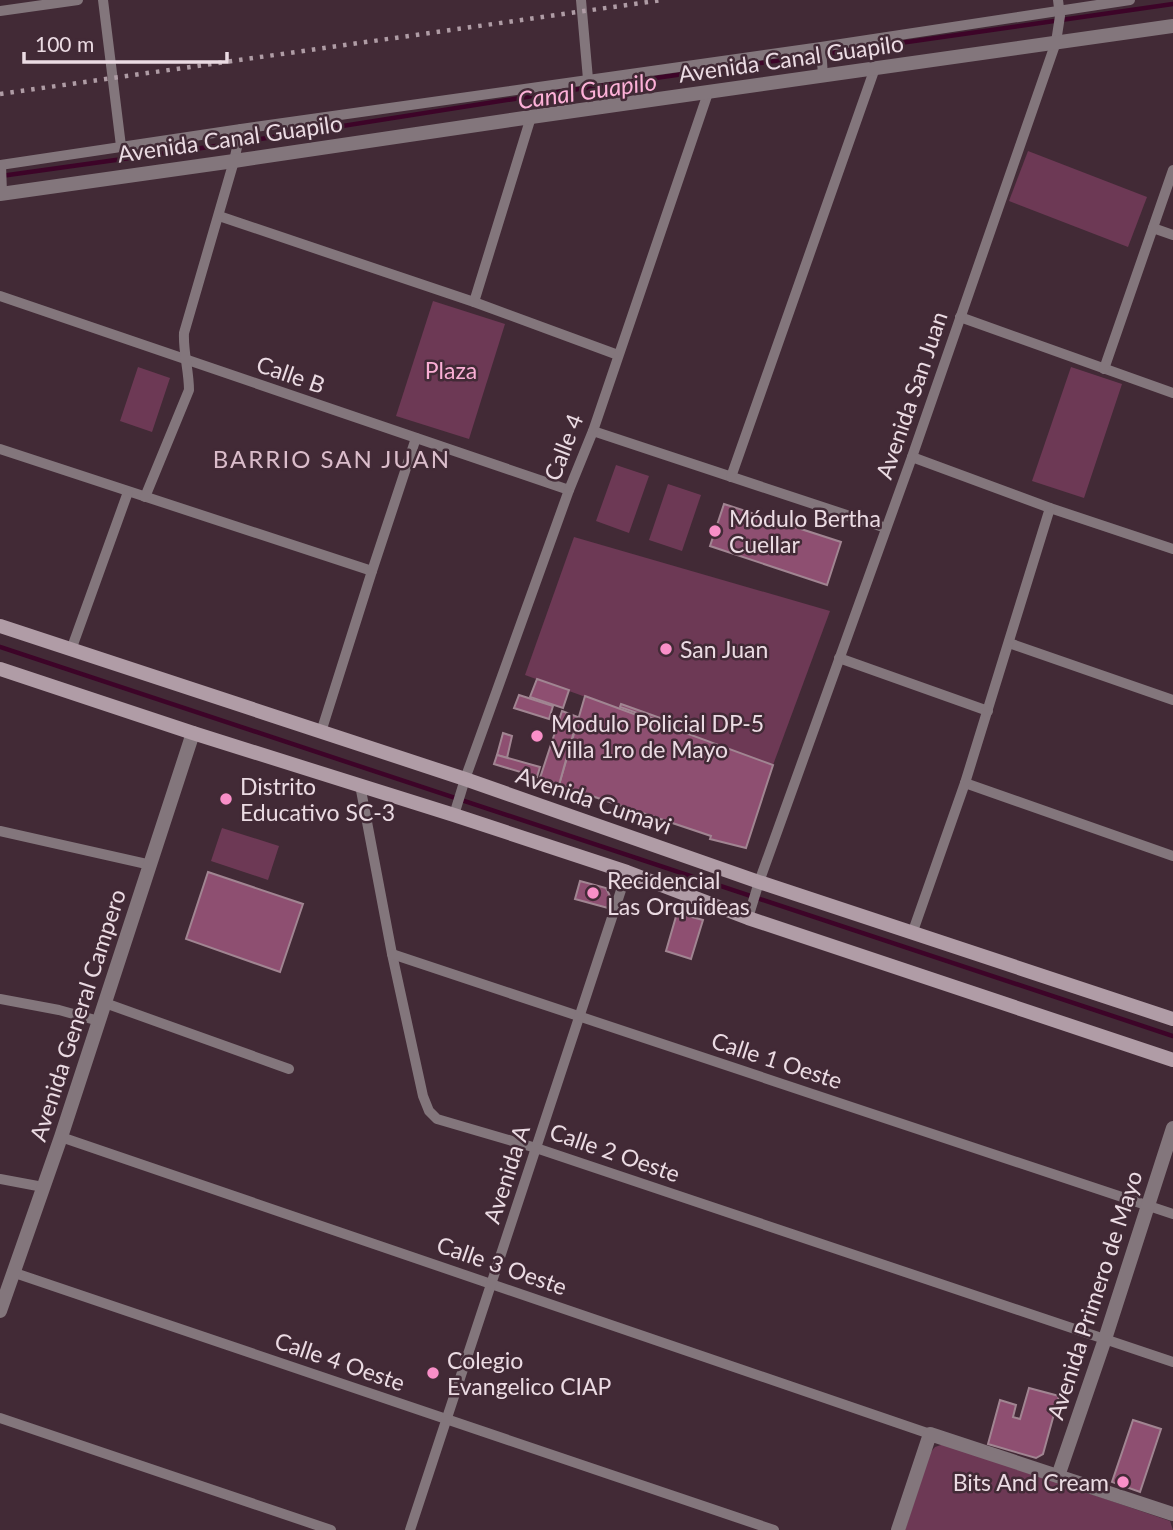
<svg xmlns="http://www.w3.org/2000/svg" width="1173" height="1530" viewBox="0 0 1173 1530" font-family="Lato,sans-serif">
	<rect width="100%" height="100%" fill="#422a36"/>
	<g fill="#6d3955">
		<polygon points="1028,151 1147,197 1128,247 1009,201"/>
		<polygon points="433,301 505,324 469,439 396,416"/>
		<polygon points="138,367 170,378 152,432 120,421"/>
		<polygon points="1071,367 1122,384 1084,498 1032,481"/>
		<polygon points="616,465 649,476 629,533 596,521"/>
		<polygon points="668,484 701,495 682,551 649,540"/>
		<polygon points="574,537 830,611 773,765 525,675"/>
		<polygon points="222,828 279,846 268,880 211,861"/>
		<polygon points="944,1444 1170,1521 1173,1530 905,1530 930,1453 935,1447"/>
	</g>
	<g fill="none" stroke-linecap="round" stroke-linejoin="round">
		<g stroke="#3d0428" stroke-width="4.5">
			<polyline points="1,176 223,145 558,92 1173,4"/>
			<polyline points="0,647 1173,1036"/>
		</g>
	</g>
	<g fill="#8e4f71" stroke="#a18592" stroke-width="2">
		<polygon points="724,504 841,542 827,585 710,546"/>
		<polygon points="537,679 569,690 563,708 530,697"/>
		<polygon points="519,695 553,706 549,719 514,708"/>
		<polygon points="585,696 773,765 746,848 710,839 711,836 559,785"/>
		<polygon points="621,704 677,724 677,727 620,707"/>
		<polygon points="562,711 578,717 559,785 540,778"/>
		<polygon points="503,733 512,736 507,758 497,755"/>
		<polygon points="497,755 540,767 537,777 494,764"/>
		<polygon points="208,872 303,904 280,972 186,939"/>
		<polygon points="580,881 606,888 611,898 608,908 575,899"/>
		<polygon points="677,913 703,920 691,959 666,951"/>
		<polygon points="1029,1388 1059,1396 1043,1454 1036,1458 988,1444 1000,1400 1016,1405 1013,1417 1020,1419"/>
		<polygon points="1133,1420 1161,1429 1140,1492 1112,1482"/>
	</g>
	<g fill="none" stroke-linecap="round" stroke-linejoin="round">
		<g stroke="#83767c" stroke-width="10">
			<polyline points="103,0 121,146"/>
			<polyline points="581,0 588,79"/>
			<polyline points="0,11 78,0"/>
			<polyline points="821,47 823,76"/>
			<polyline points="0,165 241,129 821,47 1130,0"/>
			<polyline points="1,165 2,193"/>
			<polyline points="219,216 474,302 618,355"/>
			<polyline points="1153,228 1173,235"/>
			<polyline points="0,296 569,490"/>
			<polyline points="474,302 531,117"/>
			<polyline points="960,317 1173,393"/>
			<polyline points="1104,369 1173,170"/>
			<polyline points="593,431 886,528"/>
			<polyline points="0,449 372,571"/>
			<polyline points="912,457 1050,508 1173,549"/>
			<polyline points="731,477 875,68"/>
			<path d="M145 497 189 390C189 371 183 352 184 333L234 161 241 129"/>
			<polyline points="1009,643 1173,700"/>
			<polyline points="71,650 128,492"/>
			<polyline points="839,658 988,711"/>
			<polyline points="321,732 372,571 416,438"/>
			<polyline points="965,783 1173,856"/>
			<polyline points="360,785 392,954 423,1096 429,1111 437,1119 536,1148 1173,1362"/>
			<polyline points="454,815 465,779 569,490 593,431 708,93"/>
			<polyline points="0,831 151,865"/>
			<polyline points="748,918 759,882 912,457 1056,42 1060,16 1058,0"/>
			<polyline points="913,931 965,783 1050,508"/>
			<polyline points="392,954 1173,1214"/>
			<polyline points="0,999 59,1010 99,1021"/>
			<polyline points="105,1003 289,1069"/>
			<polyline points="61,1137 930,1434"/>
			<polyline points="0,1179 43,1187"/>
			<polyline points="12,1272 774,1530"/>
			<polyline points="0,1418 331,1530"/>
			<polyline points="410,1530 627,872"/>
		</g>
		<g stroke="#83767c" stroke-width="14">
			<polyline points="0,194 234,161 531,117 1173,26"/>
			<polyline points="0,1311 61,1137 193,733"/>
			<polyline points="1058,1476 1105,1339 1173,1128"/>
			<polyline points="898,1530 930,1434 1173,1514"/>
		</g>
		<g stroke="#b09ca6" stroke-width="14">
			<polyline points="0,626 465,779 759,882 1173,1019"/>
			<polyline points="0,669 193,733 454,815 627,872 748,918 1173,1060"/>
		</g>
		<polyline stroke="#af9ca5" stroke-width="4.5" stroke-dasharray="3.5 7" stroke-linecap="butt" points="0,94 662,0"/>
	</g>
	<g fill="#f98fc8" stroke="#422a36" stroke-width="2.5">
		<circle cx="715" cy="531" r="7"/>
		<circle cx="666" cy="649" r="7"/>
		<circle cx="537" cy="736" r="7"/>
		<circle cx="226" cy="799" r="7"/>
		<circle cx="593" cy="893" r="7"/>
		<circle cx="433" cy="1373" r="7"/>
		<circle cx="1123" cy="1482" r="7"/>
	</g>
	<g text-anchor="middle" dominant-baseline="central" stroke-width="5" stroke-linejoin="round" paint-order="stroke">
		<g font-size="23" fill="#ebdbe3" stroke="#422a36">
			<text transform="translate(791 58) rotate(-8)">Avenida Canal Guapilo</text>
			<text transform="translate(230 138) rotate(-8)">Avenida Canal Guapilo</text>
			<text transform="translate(291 374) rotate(19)">Calle B</text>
			<text transform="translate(911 395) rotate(-71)">Avenida San Juan</text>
			<text transform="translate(563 447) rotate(-69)">Calle 4</text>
			<text transform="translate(594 800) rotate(19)">Avenida Cumavi</text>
			<text transform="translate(77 1015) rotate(-72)">Avenida General Campero</text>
			<text transform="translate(777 1060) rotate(18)">Calle 1 Oeste</text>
			<text transform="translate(615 1152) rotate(19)">Calle 2 Oeste</text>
			<text transform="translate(506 1174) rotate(-72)">Avenida A</text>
			<text transform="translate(502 1265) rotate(19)">Calle 3 Oeste</text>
			<text transform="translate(1094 1295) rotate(-72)">Avenida Primero de Mayo</text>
			<text transform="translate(340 1361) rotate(19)">Calle 4 Oeste</text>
		</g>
		<g font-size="23" fill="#faafd5" stroke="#422a36">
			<text x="451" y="370">Plaza</text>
		</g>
		<g font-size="23" fill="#ebdbe3" stroke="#422a36" text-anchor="start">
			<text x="729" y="518">Módulo Bertha<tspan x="729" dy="26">Cuellar</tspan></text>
			<text x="680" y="649">San Juan</text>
			<text x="551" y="723">Modulo Policial DP-5<tspan x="551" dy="26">Villa 1ro de Mayo</tspan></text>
			<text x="240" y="786">Distrito<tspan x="240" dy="26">Educativo SC-3</tspan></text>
			<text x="607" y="880">Recidencial<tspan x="607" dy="26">Las Orquideas</tspan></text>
			<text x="447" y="1360">Colegio<tspan x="447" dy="26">Evangelico CIAP</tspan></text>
			<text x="1109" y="1482" text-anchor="end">Bits And Cream</text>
		</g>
		<g font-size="24" font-style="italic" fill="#fdb1d8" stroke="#422a36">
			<text transform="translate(587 90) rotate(-8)">Canal Guapilo</text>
		</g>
		<g font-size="24" letter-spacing="2" fill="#dbbdcb" stroke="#422a36">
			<text x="332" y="458">BARRIO SAN JUAN</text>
		</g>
	</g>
	<path d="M24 52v10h203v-10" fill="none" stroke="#ebdbe3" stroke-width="3.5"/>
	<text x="35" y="52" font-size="21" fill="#ebdbe3" stroke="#422a36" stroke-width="5" paint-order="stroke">100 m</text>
</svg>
